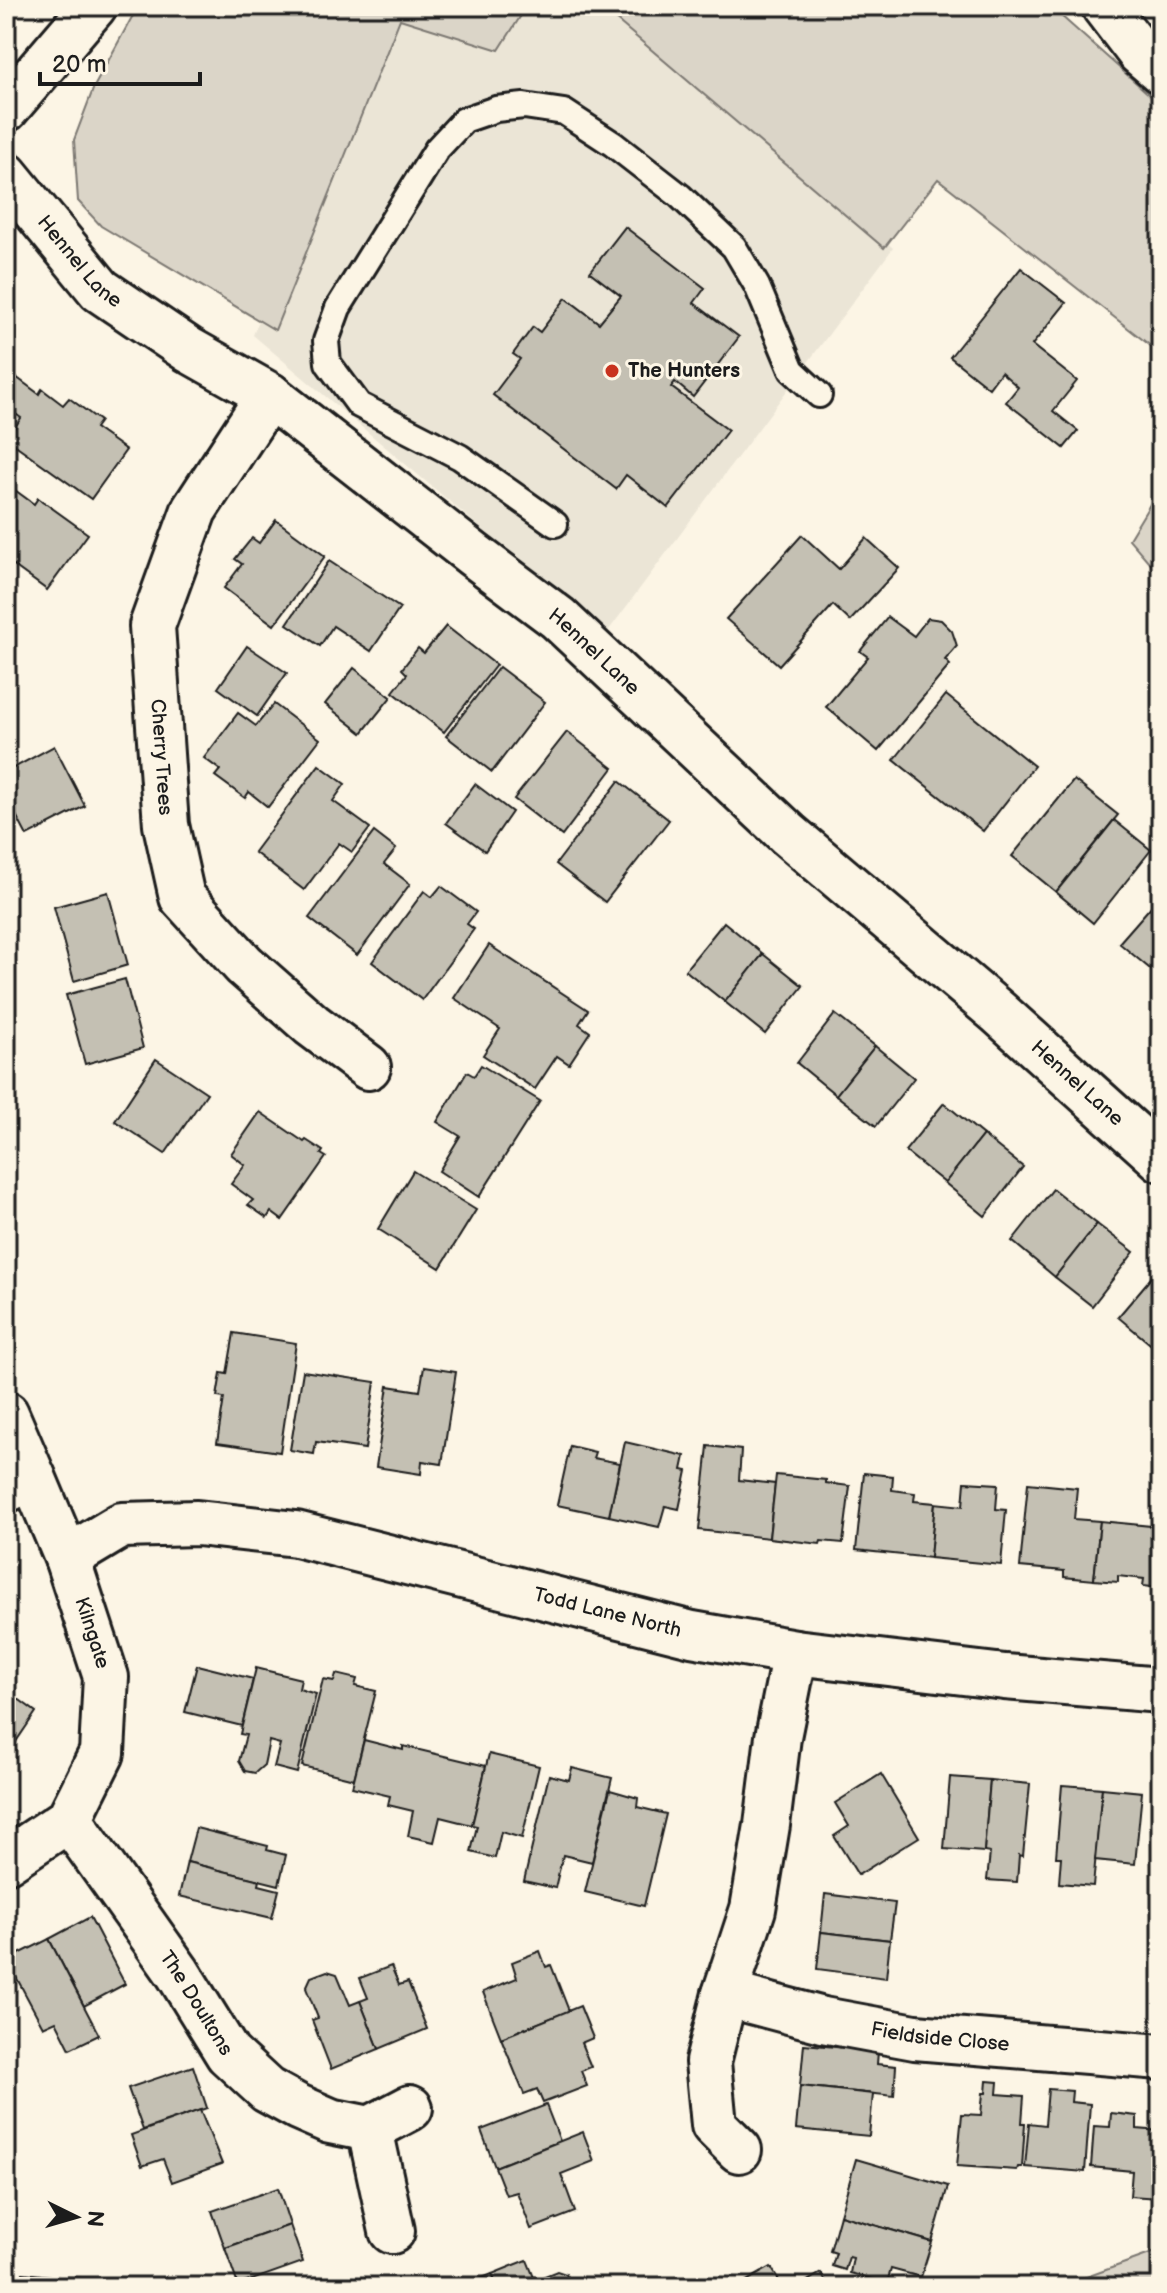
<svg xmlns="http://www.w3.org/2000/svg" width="1167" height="2293" viewBox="0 0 1167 2293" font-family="'Balsamiq Sans',sans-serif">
	<rect width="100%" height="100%" fill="#fcf5e5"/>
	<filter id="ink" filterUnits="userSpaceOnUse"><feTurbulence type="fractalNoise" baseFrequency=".0125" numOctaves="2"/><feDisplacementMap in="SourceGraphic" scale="16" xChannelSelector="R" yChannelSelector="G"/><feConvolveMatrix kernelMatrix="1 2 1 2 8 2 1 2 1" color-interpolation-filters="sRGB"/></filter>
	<g filter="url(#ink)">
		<polygon fill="#ebe5d6" points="389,6 623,6 893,248 606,634 253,335"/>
		<g fill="#dbd5c8" stroke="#7c7872" stroke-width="2">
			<polygon points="142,6 527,6 499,50 400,19 275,330 101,226 78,201 74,140 94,87 132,17"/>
			<polygon points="600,6 1050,6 1161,105 1161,354 938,179 884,248"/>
			<polygon points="1161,486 1161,576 1129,539"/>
			<polygon points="1161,2250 1161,2287 1059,2287"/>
		</g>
		<g fill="#c4c0b3" stroke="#1c1c1c" stroke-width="2">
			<polygon points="625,227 705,288 694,303 739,337 693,397 675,382 671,387 728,430 668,508 626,475 616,489 493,395 520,359 513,354 533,327 540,332 566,298 599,323 621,296 590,272"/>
			<polygon points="1021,268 1066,303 1032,345 1077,381 1053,411 1078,431 1064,448 1006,402 1018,387 1001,372 989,388 950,357"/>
			<polygon points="16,377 39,394 42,389 63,405 69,398 100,421 95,428 126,450 91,499 7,439 21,418 6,407 6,391"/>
			<polygon points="8,485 34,504 38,498 88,534 47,590 6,560 6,488"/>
			<polygon points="276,520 325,556 274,625 224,588 242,564 235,559 252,538 259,543"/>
			<polygon points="802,535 839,569 866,538 899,568 850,621 833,605 779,665 726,619"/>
			<polygon points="329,561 400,608 371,651 333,626 320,646 287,624"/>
			<polygon points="888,617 914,636 928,618 941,620 952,631 957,646 945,660 950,665 878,751 826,707 868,657 860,651"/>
			<polygon points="446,626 496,665 444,732 393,692 407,674 402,669 418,648 424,653"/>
			<polygon points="247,646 287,673 257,716 218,688"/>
			<polygon points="499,667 545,702 492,772 446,736"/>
			<polygon points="354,668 391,697 362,733 325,704"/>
			<polygon points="946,695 1034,766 983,831 894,760"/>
			<polygon points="274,704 320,739 268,807 249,792 245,798 215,776 220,770 204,758 238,713 256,726"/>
			<polygon points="567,732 613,768 562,836 514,799"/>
			<polygon points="54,746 85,806 27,836 6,796 6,772"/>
			<polygon points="319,765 345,784 333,801 370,828 352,852 339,843 304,890 254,852"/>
			<polygon points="1074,780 1118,815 1056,892 1012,856"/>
			<polygon points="619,781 669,820 605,902 556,864"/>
			<polygon points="475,784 512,812 485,851 446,823"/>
			<polygon points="1114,820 1151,850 1093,923 1056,892"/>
			<polygon points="374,832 396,849 384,864 410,884 357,955 309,918"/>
			<polygon points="441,886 476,912 467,924 474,929 422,1000 372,962 424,891 432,897"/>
			<polygon points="108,892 128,965 74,981 54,907"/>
			<polygon points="1161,895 1161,978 1119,943"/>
			<polygon points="724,922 763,954 725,1002 685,970"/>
			<polygon points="489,945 588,1010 579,1024 590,1032 569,1064 557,1056 535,1089 483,1055 500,1029 454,998"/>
			<polygon points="763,954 803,986 765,1034 725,1002"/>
			<polygon points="125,979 143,1048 85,1064 66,995"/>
			<polygon points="835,1014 875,1046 836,1095 797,1063"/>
			<polygon points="875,1046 914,1078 876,1126 836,1095"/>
			<polygon points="156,1059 207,1093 165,1154 115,1121"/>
			<polygon points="481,1065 540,1101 479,1197 439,1171 460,1136 437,1122 467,1072 474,1076"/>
			<polygon points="944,1103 983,1135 945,1183 905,1151"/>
			<polygon points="260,1112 304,1142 306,1140 323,1151 321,1154 326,1157 282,1220 271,1212 267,1218 248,1205 253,1200 231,1184 245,1165 231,1154"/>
			<polygon points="983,1135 1023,1167 985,1216 945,1183"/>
			<polygon points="413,1171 476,1210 440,1268 378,1229"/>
			<polygon points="1053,1189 1097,1224 1055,1277 1012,1241"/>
			<polygon points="1097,1224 1134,1252 1092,1306 1055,1277"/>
			<polygon points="1161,1266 1161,1353 1118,1317"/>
			<polygon points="234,1333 296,1343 280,1452 217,1443 224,1398 217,1397 221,1373 227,1374"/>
			<polygon points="424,1367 456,1372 442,1464 422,1461 421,1474 376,1467 388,1386 420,1391"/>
			<polygon points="303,1371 375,1382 365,1449 316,1442 314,1454 290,1450"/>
			<polygon points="625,1442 685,1456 682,1470 687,1471 679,1509 665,1506 659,1527 609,1516"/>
			<polygon points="570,1446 595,1452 593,1458 620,1463 609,1516 557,1505"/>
			<polygon points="708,1446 741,1450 739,1480 775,1484 769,1538 699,1530"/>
			<polygon points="864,1473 893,1476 892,1490 915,1493 914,1501 935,1503 930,1558 856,1550"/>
			<polygon points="776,1475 826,1480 826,1483 850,1486 843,1543 821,1541 820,1544 769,1538"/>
			<polygon points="965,1482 998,1484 996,1509 1006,1510 1001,1565 930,1558 935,1503 963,1506"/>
			<polygon points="1028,1483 1077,1488 1074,1519 1100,1521 1094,1580 1064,1577 1064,1571 1020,1567"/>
			<polygon points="1100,1521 1161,1527 1161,1588 1143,1586 1144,1579 1118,1576 1118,1582 1094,1580"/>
			<polygon points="197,1665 253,1679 242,1726 185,1712"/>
			<polygon points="256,1668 301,1679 299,1689 316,1694 297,1773 274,1767 280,1744 269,1741 264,1765 255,1773 245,1771 239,1761 246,1735 240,1734"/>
			<polygon points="336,1674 357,1679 355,1686 376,1691 354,1779 302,1766 323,1679 334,1681"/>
			<polygon points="6,1690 36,1712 13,1746 6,1741"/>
			<polygon points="364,1740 403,1750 403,1746 486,1766 472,1825 440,1817 434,1842 408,1836 413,1811 388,1805 390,1796 352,1787"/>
			<polygon points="489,1754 539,1766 522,1838 501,1832 495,1858 471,1852 477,1826 472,1825"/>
			<polygon points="572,1768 612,1778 592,1862 563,1855 555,1888 524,1881 549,1775 569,1780"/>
			<polygon points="881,1774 919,1837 858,1875 834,1836 849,1826 835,1803"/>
			<polygon points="950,1777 990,1780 984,1852 944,1849"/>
			<polygon points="990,1780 1030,1784 1023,1856 1019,1855 1017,1882 987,1880 990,1853 984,1852"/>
			<polygon points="1062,1785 1102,1788 1093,1886 1059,1883 1061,1857 1056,1857"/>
			<polygon points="1102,1788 1142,1792 1135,1864 1095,1860"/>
			<polygon points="610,1790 638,1798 637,1807 666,1814 644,1906 585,1892"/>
			<polygon points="196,1828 268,1846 267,1850 286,1855 279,1885 187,1862"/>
			<polygon points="187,1862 260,1880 259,1885 279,1890 272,1918 179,1896"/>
			<polygon points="825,1894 895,1903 890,1940 821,1932"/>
			<polygon points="90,1917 125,1984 84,2006 49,1939"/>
			<polygon points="821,1932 890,1940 886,1978 817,1969"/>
			<polygon points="49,1939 99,2035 70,2049 56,2021 43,2027 7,1960"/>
			<polygon points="540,1951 546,1967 551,1965 569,2011 501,2038 483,1992 517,1978 512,1962"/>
			<polygon points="391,1966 399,1985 408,1982 427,2029 379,2049 360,2001 368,1998 360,1978"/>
			<polygon points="327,1971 337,1974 350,2005 360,2001 379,2049 331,2069 312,2020 318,2018 306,1988 311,1977"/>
			<polygon points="580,2006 593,2038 581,2043 591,2067 581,2071 587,2086 543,2103 537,2089 524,2094 501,2038"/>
			<polygon points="804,2044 878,2051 877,2064 896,2066 894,2096 800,2086"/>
			<polygon points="193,2066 207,2108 143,2130 128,2088"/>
			<polygon points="987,2081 998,2082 997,2094 1024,2096 1022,2123 1025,2123 1022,2167 1018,2167 1017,2170 957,2166 962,2114 981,2115 983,2093 986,2093"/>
			<polygon points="800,2086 873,2094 869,2136 796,2129"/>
			<polygon points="1048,2089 1072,2091 1071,2102 1090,2104 1085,2172 1025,2167 1029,2123 1045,2125"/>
			<polygon points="546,2105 560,2141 495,2167 481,2130"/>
			<polygon points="200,2110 222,2164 172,2182 163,2159 142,2166 131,2135"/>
			<polygon points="1111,2113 1137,2116 1137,2129 1161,2131 1159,2198 1130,2196 1132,2171 1091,2167 1094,2126 1110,2127"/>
			<polygon points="583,2132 594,2161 561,2174 575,2212 531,2229 517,2192 506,2195 495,2167"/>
			<polygon points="856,2159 948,2186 932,2242 840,2215"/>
			<polygon points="278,2188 290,2225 225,2248 212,2211"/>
			<polygon points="840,2215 932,2242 921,2277 891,2269 887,2283 850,2273 853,2258 849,2257 845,2270 832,2266 836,2253 830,2251"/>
			<polygon points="290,2225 303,2262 238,2285 225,2248"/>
			<polygon points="527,2260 535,2280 557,2271 566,2274 571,2287 497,2287 492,2274"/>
			<polygon points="771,2267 783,2287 736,2287"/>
			<polygon points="23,2273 59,2277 58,2287 22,2287"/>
			<polygon points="821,2273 829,2287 797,2287"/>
			<polygon points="492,2274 497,2287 459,2287"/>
			<polygon points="65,2277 98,2279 98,2287 65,2287"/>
		</g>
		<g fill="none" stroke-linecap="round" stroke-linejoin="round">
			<defs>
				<polyline id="lane" points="555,524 460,457 359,405 328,363 326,341 338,308 437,149 464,120 496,109 524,106 564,112 613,144 680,196 734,247 757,286 792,370 819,395"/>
				<g id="street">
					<path id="s1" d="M6 175 100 290 189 350 269 395 474 555 558 618 788 834 998 1012 1161 1159"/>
					<path id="s2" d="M269 395 194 510 152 626 166 825 182 897 244 965 312 1025 368 1067"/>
					<path id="s3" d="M67 1558 122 1525 197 1523 296 1534 692 1634 795 1652 1005 1677 1161 1690"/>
					<path id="s4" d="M69 1819 178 1973 228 2054 267 2090 298 2107 330 2121 370 2129"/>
					<polyline points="6,1861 69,1819 102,1753 106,1677 67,1558 33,1477"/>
					<path id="s5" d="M725 1994 823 2020 915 2037 1161 2057"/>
					<polyline points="739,2150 714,2125 708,2062 725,1994 753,1909 767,1825 778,1737 795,1652"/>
					<polyline points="392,2231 370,2129 410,2108"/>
				</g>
				<g id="secondary">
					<polyline points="1104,6 1140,53 1161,71"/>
					<polyline points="6,109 94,6"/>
					<polyline points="6,1414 33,1477 6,1490"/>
				</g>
			</defs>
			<use href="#lane" stroke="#1c1c1c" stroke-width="30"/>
			<use href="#street" stroke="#1c1c1c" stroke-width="50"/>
			<use href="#secondary" stroke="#1c1c1c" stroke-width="50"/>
			<use href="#lane" stroke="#fcf5e5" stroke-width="24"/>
			<use href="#street" stroke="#fcf5e5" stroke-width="44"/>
			<use href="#secondary" stroke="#fcf5e5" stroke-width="44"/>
		</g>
	</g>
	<circle fill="#c8321e" stroke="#fcf5e5" stroke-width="3" cx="612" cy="371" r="8"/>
	<g text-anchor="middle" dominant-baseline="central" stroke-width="6" stroke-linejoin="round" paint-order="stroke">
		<g font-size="20" fill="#1c1c1c" stroke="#fcf5e5">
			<text stroke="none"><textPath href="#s1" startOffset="114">Hennel Lane</textPath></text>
			<text stroke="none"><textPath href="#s1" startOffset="762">Hennel Lane</textPath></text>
			<text stroke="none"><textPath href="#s2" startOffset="392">Cherry Trees</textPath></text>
			<text stroke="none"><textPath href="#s1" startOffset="1410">Hennel Lane</textPath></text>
			<text stroke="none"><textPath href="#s3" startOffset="560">Todd Lane North</textPath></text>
			<text transform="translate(92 1633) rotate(72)">Kilngate</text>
			<text stroke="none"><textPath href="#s4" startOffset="224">The Doultons</textPath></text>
			<text stroke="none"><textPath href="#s5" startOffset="220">Fieldside Close</textPath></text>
		</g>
		<g font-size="20" font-weight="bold" fill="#1c1c1c" stroke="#fcf5e5" text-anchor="start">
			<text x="628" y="371">The Hunters</text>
		</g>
	</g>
	<rect width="1167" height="2293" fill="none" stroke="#fcf5e5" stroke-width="32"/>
	<rect x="16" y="16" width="1135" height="2261" fill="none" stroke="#1c1c1c" stroke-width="3" filter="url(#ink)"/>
	<g transform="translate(76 2217) rotate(95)" stroke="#fcf5e5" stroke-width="6" paint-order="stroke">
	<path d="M0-6L14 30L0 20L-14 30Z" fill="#1c1c1c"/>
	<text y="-12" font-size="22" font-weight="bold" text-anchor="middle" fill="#1c1c1c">N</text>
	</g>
	<path d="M40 72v12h160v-12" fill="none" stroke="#1c1c1c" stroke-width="4"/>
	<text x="52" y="72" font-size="24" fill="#1c1c1c" stroke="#fcf5e5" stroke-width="6" paint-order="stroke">20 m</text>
</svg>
